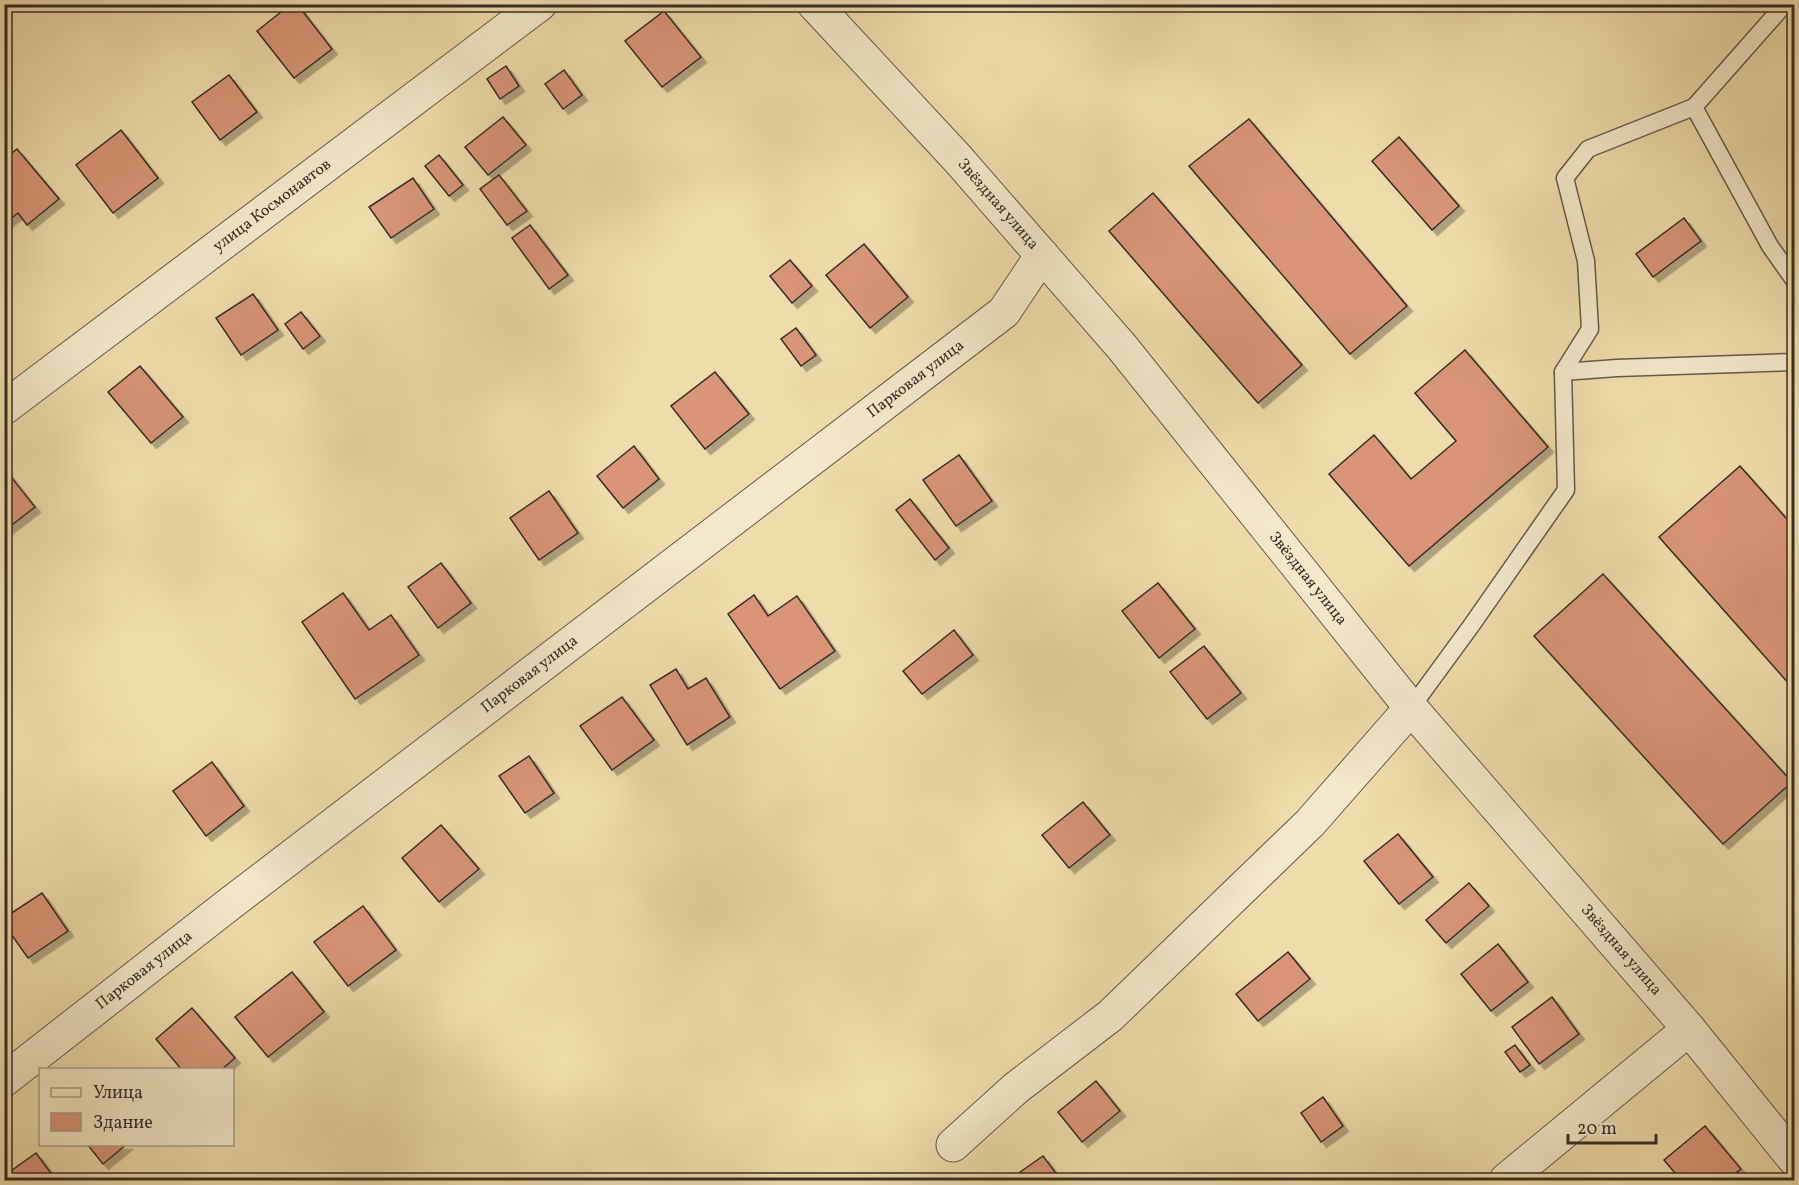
<svg xmlns="http://www.w3.org/2000/svg" width="1799" height="1185" viewBox="0 0 1799 1185" font-family="Vollkorn,serif">
	<defs>
		<filter id="shadow"><feDropShadow dx="5.5" dy="5.5" stdDeviation="0" flood-color="#0004"/></filter>
	</defs>
	<rect width="100%" height="100%" fill="#f0dcaa"/>
	<filter id="stains"><feTurbulence type="fractalNoise" baseFrequency=".00333" numOctaves="4"/><feColorMatrix values="0 0 0 0 .2 0 0 0 0 .09 0 0 0 0 .02 0 0 0 .5 -.17"/></filter>
	<radialGradient id="worn" r=".72"><stop offset=".6" stop-color="#630" stop-opacity="0"/><stop offset="1" stop-color="#630" stop-opacity=".3"/></radialGradient>
	<g fill="#d89677" stroke="#392c24" stroke-width="1.5" filter="url(#shadow)">
		<polygon points="291,4 297,4 332,49 294,78 257,31"/>
		<polygon points="664,11 701,57 662,87 625,41"/>
		<polygon points="506,66 519,86 500,99 487,79"/>
		<polygon points="564,70 582,95 563,109 545,84"/>
		<polygon points="229,75 257,112 220,140 192,102"/>
		<polygon points="503,117 526,145 488,175 465,147"/>
		<polygon points="1249,119 1407,306 1350,354 1189,166"/>
		<polygon points="121,130 158,178 113,213 76,165"/>
		<polygon points="1399,137 1459,206 1432,230 1372,161"/>
		<polygon points="17,149 59,199 27,225 18,213 4,224 4,159"/>
		<polygon points="439,155 463,185 449,196 425,166"/>
		<polygon points="499,175 527,211 507,225 480,189"/>
		<polygon points="413,178 434,209 391,238 369,207"/>
		<polygon points="1153,193 1302,365 1258,403 1109,231"/>
		<polygon points="1684,218 1701,241 1653,277 1636,254"/>
		<polygon points="530,225 568,275 549,289 512,238"/>
		<polygon points="864,244 908,297 870,328 826,275"/>
		<polygon points="790,260 812,286 792,303 770,276"/>
		<polygon points="253,294 278,330 241,355 216,318"/>
		<polygon points="301,312 320,336 303,349 285,324"/>
		<polygon points="796,328 816,355 801,366 781,339"/>
		<polygon points="1465,350 1548,447 1409,566 1329,474 1374,435 1411,479 1456,441 1415,393"/>
		<polygon points="140,366 183,417 151,443 108,392"/>
		<polygon points="715,372 749,414 705,449 671,406"/>
		<polygon points="634,446 659,479 623,508 597,476"/>
		<polygon points="959,455 992,501 956,526 923,480"/>
		<polygon points="1740,466 1794,527 1794,681 1790,685 1659,537"/>
		<polygon points="4,468 35,507 4,531"/>
		<polygon points="549,491 578,533 539,560 510,518"/>
		<polygon points="910,499 949,548 935,560 896,510"/>
		<polygon points="441,563 471,603 438,628 408,587"/>
		<polygon points="1603,574 1792,782 1723,844 1534,636"/>
		<polygon points="1158,583 1195,629 1159,658 1122,611"/>
		<polygon points="343,593 369,630 391,615 419,655 355,699 302,622"/>
		<polygon points="754,595 768,616 797,596 835,651 780,689 728,614"/>
		<polygon points="954,630 973,655 922,694 903,671"/>
		<polygon points="1204,646 1241,693 1207,719 1170,672"/>
		<polygon points="676,669 688,689 706,678 730,717 687,745 650,685"/>
		<polygon points="622,697 654,740 612,770 580,726"/>
		<polygon points="529,756 554,793 525,813 499,776"/>
		<polygon points="212,762 244,806 206,836 173,791"/>
		<polygon points="1083,802 1110,835 1069,868 1042,835"/>
		<polygon points="441,825 479,869 439,902 402,858"/>
		<polygon points="1398,834 1433,877 1399,904 1364,861"/>
		<polygon points="1469,883 1489,906 1446,943 1426,920"/>
		<polygon points="42,893 68,931 28,958 4,924 4,918"/>
		<polygon points="363,906 396,950 348,986 314,942"/>
		<polygon points="1498,944 1528,982 1491,1011 1461,974"/>
		<polygon points="1288,952 1310,979 1258,1021 1236,994"/>
		<polygon points="292,972 324,1012 268,1057 235,1017"/>
		<polygon points="1552,997 1579,1034 1539,1064 1512,1027"/>
		<polygon points="192,1008 235,1058 221,1070 182,1070 156,1039"/>
		<polygon points="1515,1045 1530,1065 1520,1072 1505,1052"/>
		<polygon points="1096,1081 1120,1111 1082,1142 1058,1112"/>
		<polygon points="1323,1097 1343,1126 1321,1142 1301,1113"/>
		<polygon points="1705,1126 1741,1169 1726,1180 1681,1180 1664,1160"/>
		<polygon points="87,1144 127,1144 103,1164"/>
		<polygon points="36,1153 56,1180 4,1180 4,1176"/>
		<polygon points="1043,1156 1061,1180 1009,1180"/>
	</g>
	<g fill="none" stroke-linecap="round" stroke-linejoin="round">
		<defs>
			<g id="lane">
				<polyline points="1785,4 1694,107 1770,246 1794,280"/>
				<polyline points="1563,372 1617,368 1794,362"/>
				<polyline points="1411,708 1471,626 1566,490 1563,372 1590,329 1586,261 1565,178 1588,149 1694,107"/>
			</g>
			<g id="street">
				<path id="s1" d="M814 4 958 159 1122 347 1411 708 1689 1029 1794 1159"/>
				<path id="s2" d="M4 408 540 4"/>
				<path id="s3" d="M4 1080 232 902 1004 312 1042 255"/>
				<polyline points="953,1145 1016,1088 1110,1016 1310,823 1411,708"/>
				<polyline points="1506,1180 1689,1029"/>
			</g>
		</defs>
		<use href="#lane" stroke="#675846" stroke-width="19"/>
		<use href="#street" stroke="#675846" stroke-width="35"/>
		<use href="#lane" stroke="#f5e8c8" stroke-width="16"/>
		<use href="#street" stroke="#f5e8c8" stroke-width="33"/>
	</g>
	<g text-anchor="middle" dominant-baseline="central" stroke-width="5" stroke-linejoin="round" paint-order="stroke">
		<g font-size="16" fill="#392c24" stroke="#f5e8c8">
			<text stroke="none"><textPath href="#s1" startOffset="272">Звёздная улица</textPath></text>
			<text stroke="none"><textPath href="#s2" startOffset="336">улица Космонавтов</textPath></text>
			<text stroke="none"><textPath href="#s3" startOffset="1150">Парковая улица</textPath></text>
			<text stroke="none"><textPath href="#s1" startOffset="758">Звёздная улица</textPath></text>
			<text stroke="none"><textPath href="#s3" startOffset="664">Парковая улица</textPath></text>
			<text stroke="none"><textPath href="#s1" startOffset="1244">Звёздная улица</textPath></text>
			<text stroke="none"><textPath href="#s3" startOffset="178">Парковая улица</textPath></text>
		</g>
	</g>
	<rect width="1799" height="1185" fill="none" stroke="#f0dcaa" stroke-width="24"/>
	<rect x="6" y="6" width="1787" height="1173" fill="none" stroke="#392c24" stroke-width="3"/>
	<rect x="12" y="12" width="1775" height="1161" fill="none" stroke="#392c24" stroke-width="1.5"/>
	<rect x="39" y="1068" width="195" height="78" fill="#f5e8c8" stroke="#aa9d86" stroke-width="1.5"/>
	<rect x="51" y="1088" width="30" height="9" fill="#f5e8c8" stroke="#aa9d86" stroke-width="1.5"/>
	<text x="93" y="1098" font-size="18" fill="#392c24">Улица</text>
	<rect x="51" y="1113" width="30" height="18" fill="#d89677" stroke="#aa9d86" stroke-width="1.5"/>
	<text x="93" y="1128" font-size="18" fill="#392c24">Здание</text>
	<path d="M1568 1134v9h88v-9" fill="none" stroke="#392c24" stroke-width="3"/>
	<text x="1577" y="1134" font-size="18" fill="#392c24" stroke="#f5e8c8" stroke-width="4.5" paint-order="stroke">20 m</text>
	<rect width="100%" height="100%" filter="url(#stains)"/>
	<rect width="100%" height="100%" fill="url(#worn)"/>
</svg>
